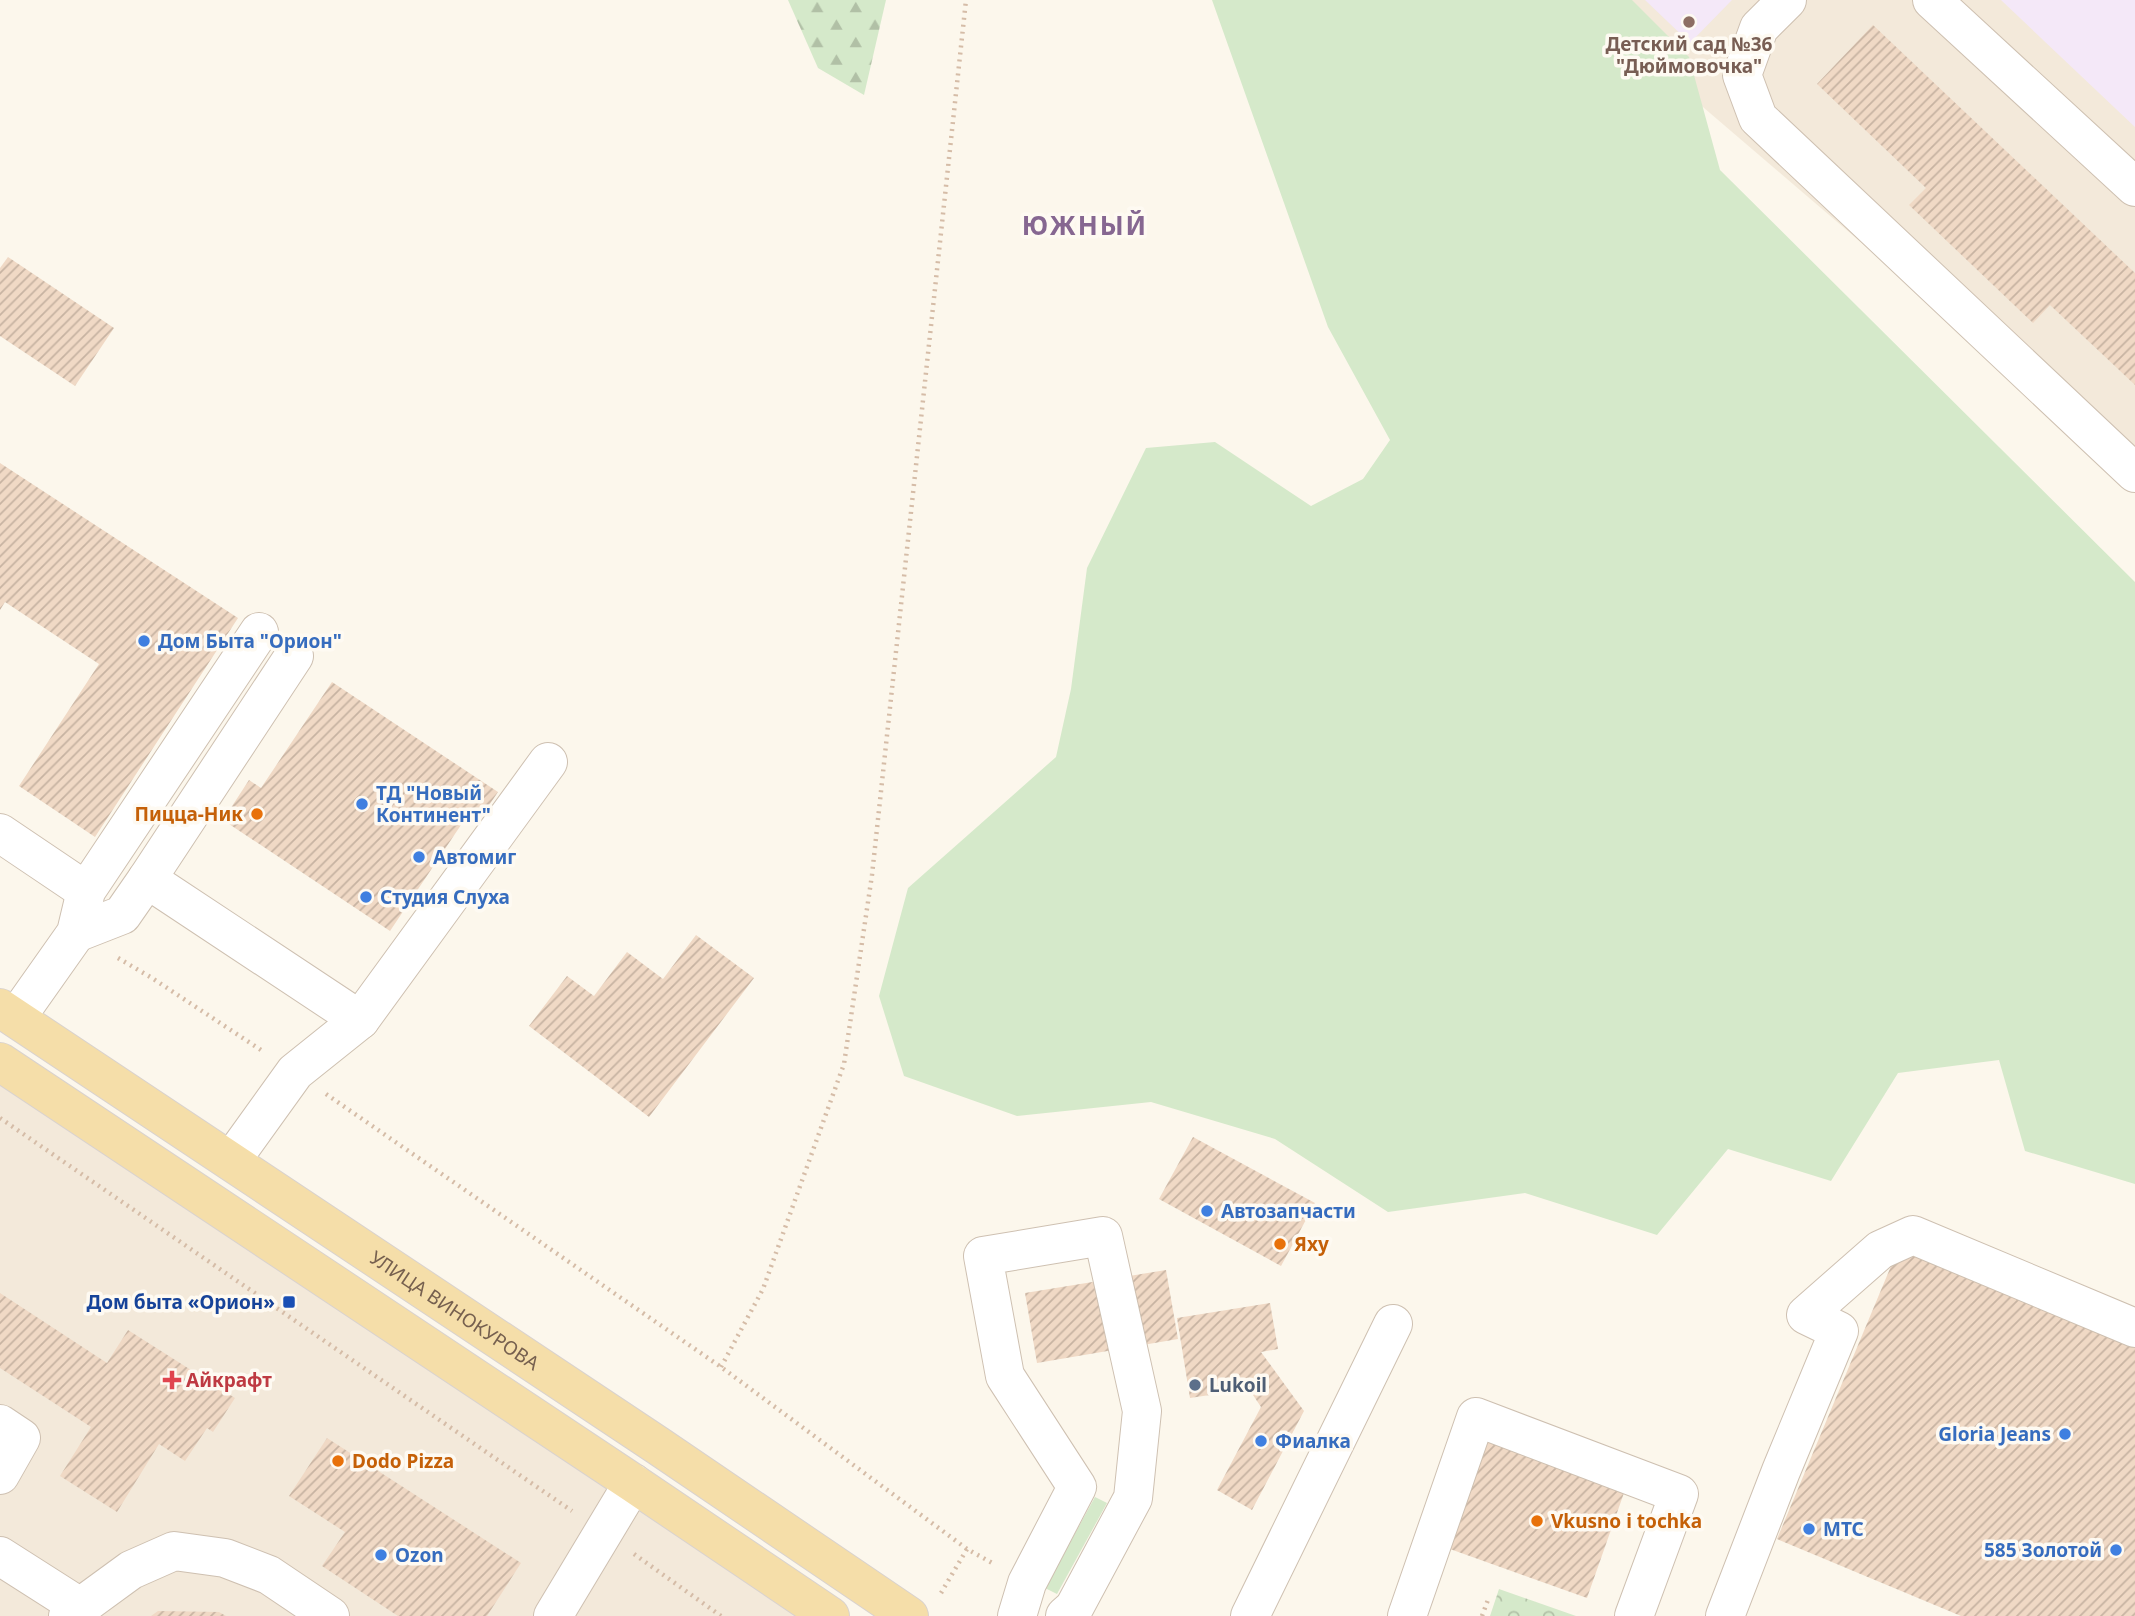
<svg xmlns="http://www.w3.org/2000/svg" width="2135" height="1616" viewBox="0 0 2135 1616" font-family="'Noto Sans',sans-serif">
	<defs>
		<pattern id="forest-firs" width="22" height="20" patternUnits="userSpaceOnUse" patternTransform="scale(1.75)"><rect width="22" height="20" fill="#d5e9ca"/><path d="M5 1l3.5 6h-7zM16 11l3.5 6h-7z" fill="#b1c0a6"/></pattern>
		<pattern id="park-crowns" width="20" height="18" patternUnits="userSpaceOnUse" patternTransform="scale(1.75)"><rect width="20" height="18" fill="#d5e9ca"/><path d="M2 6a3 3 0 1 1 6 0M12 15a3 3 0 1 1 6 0" fill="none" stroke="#b1c0a6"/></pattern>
		<pattern id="building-hatch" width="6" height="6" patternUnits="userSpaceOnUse" patternTransform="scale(1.75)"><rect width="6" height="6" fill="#f0d9c5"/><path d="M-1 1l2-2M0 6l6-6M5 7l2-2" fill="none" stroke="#c7b3a2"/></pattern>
	</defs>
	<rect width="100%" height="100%" fill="#fcf7ec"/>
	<g fill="#f3e9da">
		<polygon points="1582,0 2135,0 2135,477 1634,48"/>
		<polygon points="0,1071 816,1616 0,1616"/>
	</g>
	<g fill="#f4e8f8">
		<polygon points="1645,0 1732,0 1690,43"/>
		<polygon points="2001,0 2135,0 2135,127"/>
	</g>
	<g fill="#d5e9ca">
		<polygon points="1212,0 1632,0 1689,57 1720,170 2135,582 2135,1184 2025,1151 1999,1060 1898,1073 1831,1181 1728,1149 1657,1235 1525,1193 1388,1212 1275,1139 1151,1102 1017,1116 904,1076 879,996 908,888 1056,757 1071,689 1087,568 1146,448 1215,442 1311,506 1363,479 1390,440 1328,327"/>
		<polygon points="1095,1497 1107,1503 1057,1594 1045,1588"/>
	</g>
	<polygon fill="url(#forest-firs)" points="788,0 886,0 864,95 818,68"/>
	<polygon fill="url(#park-crowns)" points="1499,1589 1576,1616 1490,1616"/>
	<g fill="url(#building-hatch)">
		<polygon points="1873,25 2135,273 2135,385 2050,305 2033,323 1909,205 1926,188 1817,84"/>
		<polygon points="8,257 114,328 75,386 0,336 0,268"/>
		<polygon points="0,463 238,618 95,837 19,786 99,664 5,602 0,610"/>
		<polygon points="332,682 498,792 477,823 467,816 390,931 223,820 249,780 261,788"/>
		<polygon points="696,935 754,978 649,1117 529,1026 567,976 594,996 627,952 663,979"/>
		<polygon points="1193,1137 1315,1203 1281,1266 1159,1199"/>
		<polygon points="1899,1247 2135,1345 2135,1616 1961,1616 1777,1539"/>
		<polygon points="1166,1270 1178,1339 1037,1363 1025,1293"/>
		<polygon points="0,1293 107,1363 128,1330 235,1398 213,1432 207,1428 185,1461 159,1444 117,1512 60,1476 91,1427 0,1368"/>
		<polygon points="1270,1303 1278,1349 1261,1352 1304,1411 1252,1510 1217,1490 1261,1407 1249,1389 1190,1398 1177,1318"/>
		<polygon points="327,1438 521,1563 487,1616 398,1616 322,1566 345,1532 289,1496"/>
		<polygon points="1488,1441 1625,1490 1587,1598 1450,1549"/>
		<polygon points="158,1611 219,1612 226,1616 151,1616"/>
	</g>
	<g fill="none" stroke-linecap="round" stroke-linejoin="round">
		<defs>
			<g id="minor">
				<polyline points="1787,0 1759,28 1742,75 1758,118 2135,473"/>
				<polyline points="1932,0 2135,187"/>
				<polyline points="0,833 86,891"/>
				<polyline points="147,879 360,1020"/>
				<polyline points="76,933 122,915 147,879 294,656"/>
				<polyline points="16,1018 76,933 86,891 259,632"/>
				<polyline points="231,1161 295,1072 360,1020 548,762"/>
				<polyline points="0,1424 21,1438 0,1475"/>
				<polyline points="0,1556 80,1607"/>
				<polyline points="68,1616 131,1570 174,1551 225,1558 269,1575 330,1616"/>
				<polyline points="553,1616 633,1483"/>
				<polyline points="1017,1616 1027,1583 1077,1487 1005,1376 983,1256 1103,1236 1142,1411 1133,1498 1074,1608 1065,1616"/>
				<polyline points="1250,1616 1393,1324"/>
				<polyline points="1407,1616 1476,1417 1679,1494 1634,1616"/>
				<polyline points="1725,1616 1781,1471 1839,1331 1806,1315 1880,1250 1913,1235 2135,1328"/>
			</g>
			<g id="major">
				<path id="s1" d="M0 1008 657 1445 909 1616"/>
				<polyline points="0,1062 633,1483 830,1616"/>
			</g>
		</defs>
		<use href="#minor" stroke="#cec0b1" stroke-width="40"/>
		<use href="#major" stroke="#d9d2ce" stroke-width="40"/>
		<g stroke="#d5bca7" stroke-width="4.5" stroke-dasharray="2 5" stroke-linecap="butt">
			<polyline points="118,958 152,978 264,1052"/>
			<polyline points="326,1094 721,1367 967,1549 994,1564"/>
			<polyline points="0,1118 572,1511"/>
			<polyline points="721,1367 763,1289 844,1064 872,875 966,0"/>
			<polyline points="634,1554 721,1616"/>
			<polyline points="941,1593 967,1549"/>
			<polyline points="1482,1616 1489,1597"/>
		</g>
		<use href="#minor" stroke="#fff" stroke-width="38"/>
		<use href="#major" stroke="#f5dea9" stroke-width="38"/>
	</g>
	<circle fill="#8d6e63" stroke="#fefaf2" stroke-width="2.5" cx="1689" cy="22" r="7"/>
	<g fill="#3f7fe0" stroke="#fefaf2" stroke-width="2.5">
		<circle cx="144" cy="641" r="7"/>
		<circle cx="362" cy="804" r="7"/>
		<circle cx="419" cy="857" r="7"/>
		<circle cx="366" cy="897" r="7"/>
		<circle cx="1207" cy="1211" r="7"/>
		<circle cx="2065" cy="1434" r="7"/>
		<circle cx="1261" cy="1441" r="7"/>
		<circle cx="1809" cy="1529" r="7"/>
		<circle cx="2116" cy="1550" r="7"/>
		<circle cx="381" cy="1555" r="7"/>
	</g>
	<g fill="#e8710a" stroke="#fefaf2" stroke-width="2.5">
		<circle cx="257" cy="814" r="7"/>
		<circle cx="1280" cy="1244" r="7"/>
		<circle cx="338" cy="1461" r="7"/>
		<circle cx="1537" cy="1521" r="7"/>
	</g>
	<rect fill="#1a4fb4" stroke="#fefaf2" stroke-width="2.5" x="282" y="1295" width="14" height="14" rx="3.5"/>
	<path fill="#e0444e" stroke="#fefaf2" stroke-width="2.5" d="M168.5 1369.5h7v7h7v7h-7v7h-7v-7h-7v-7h7z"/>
	<circle fill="#5c6f8a" stroke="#fefaf2" stroke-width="2.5" cx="1195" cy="1385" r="7"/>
	<g text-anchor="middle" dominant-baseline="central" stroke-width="7" stroke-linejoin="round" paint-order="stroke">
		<g font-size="19" font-weight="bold" fill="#785e54" stroke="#fefaf2">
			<text x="1689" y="44">Детский сад №36<tspan x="1689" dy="22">"Дюймовочка"</tspan></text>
		</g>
		<g font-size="19" font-weight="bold" fill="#366cbe" stroke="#fefaf2" text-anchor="start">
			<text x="158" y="641">Дом Быта "Орион"</text>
			<text x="376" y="793">ТД "Новый<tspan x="376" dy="22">Континент"</tspan></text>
			<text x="433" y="857">Автомиг</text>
			<text x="380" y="897">Студия Слуха</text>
			<text x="1221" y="1211">Автозапчасти</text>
			<text x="2051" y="1434" text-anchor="end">Gloria Jeans</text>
			<text x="1275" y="1441">Фиалка</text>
			<text x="1823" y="1529">МТС</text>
			<text x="2102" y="1550" text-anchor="end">585 Золотой</text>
			<text x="395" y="1555">Ozon</text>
		</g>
		<g font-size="19" font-weight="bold" fill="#c56008" stroke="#fefaf2" text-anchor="start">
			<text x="243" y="814" text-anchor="end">Пицца-Ник</text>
			<text x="1294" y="1244">Яху</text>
			<text x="352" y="1461">Dodo Pizza</text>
			<text x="1551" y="1521">Vkusno i tochka</text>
		</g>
		<g font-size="19" font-weight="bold" fill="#164399" stroke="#fefaf2" text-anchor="end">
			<text x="275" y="1302">Дом быта «Орион»</text>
		</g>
		<g font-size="19" fill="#76604f" stroke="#fefaf2">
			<text stroke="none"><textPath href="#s1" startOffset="546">УЛИЦА ВИНОКУРОВА</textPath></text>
		</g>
		<g font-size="19" font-weight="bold" fill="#be3a42" stroke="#fefaf2" text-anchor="start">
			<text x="186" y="1380">Айкрафт</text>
		</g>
		<g font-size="19" font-weight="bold" fill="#4e5e75" stroke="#fefaf2" text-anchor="start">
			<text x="1209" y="1385">Lukoil</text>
		</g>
		<g font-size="26" font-weight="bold" letter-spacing="2" fill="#866791" stroke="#fefaf2">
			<text x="1085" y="225">ЮЖНЫЙ</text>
		</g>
	</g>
</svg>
